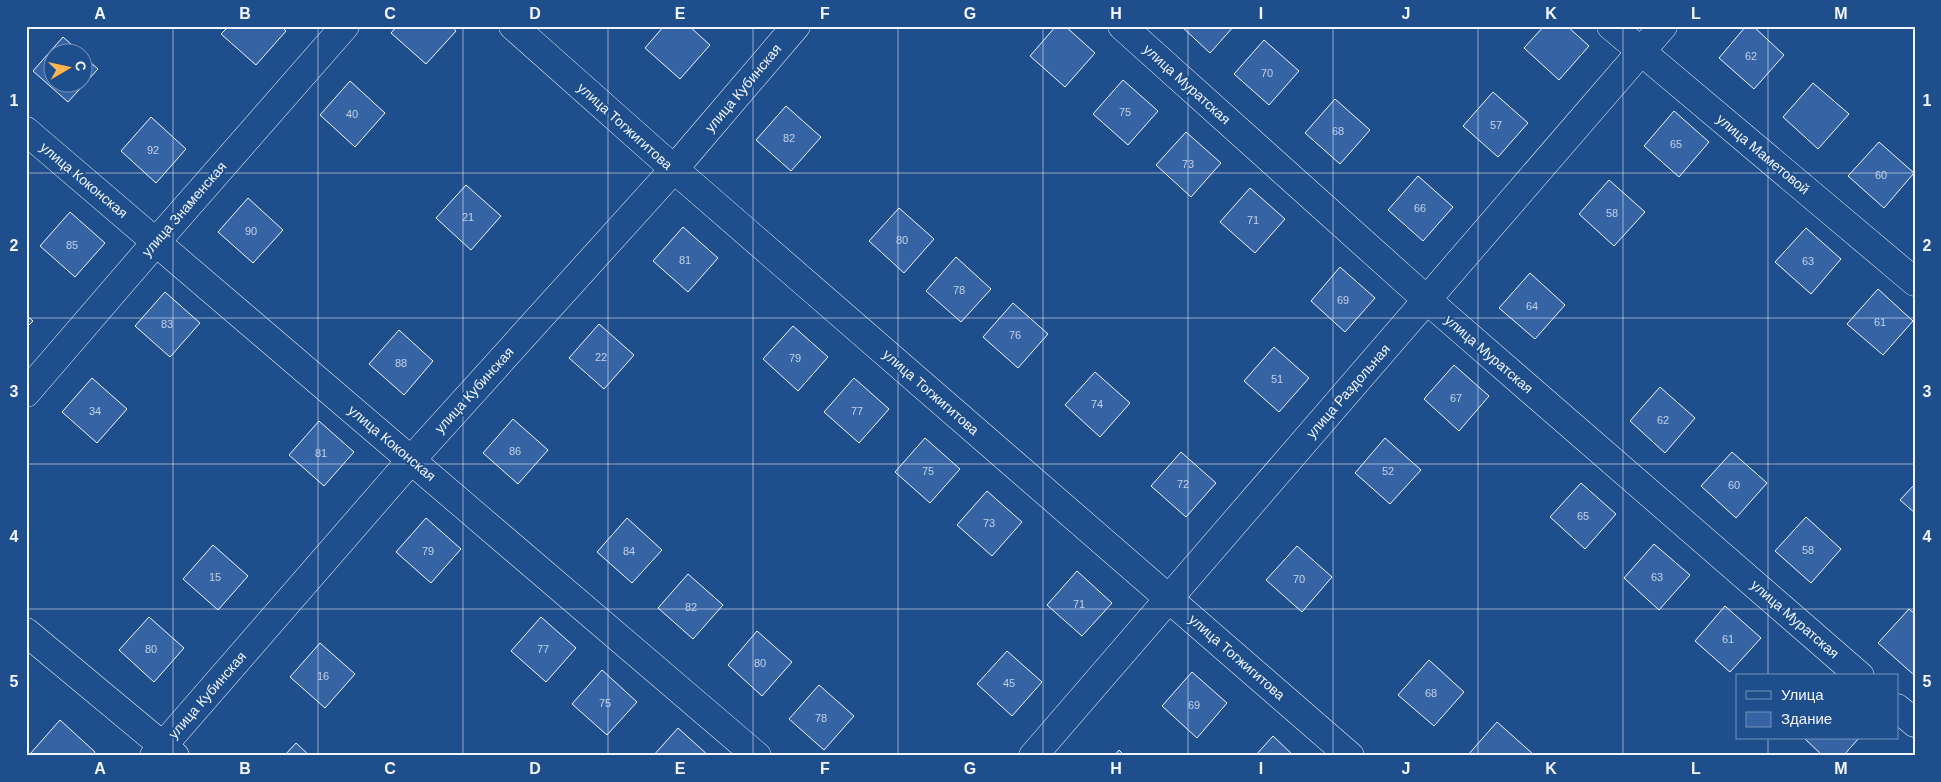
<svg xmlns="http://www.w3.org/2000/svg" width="1941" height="782" viewBox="0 0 1941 782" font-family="Arial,sans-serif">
	<rect width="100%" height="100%" fill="#1f4e8c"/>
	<g fill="#3563a3" stroke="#f2f6ff">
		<polygon points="229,26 281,26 286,31 256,65 221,34"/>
		<polygon points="397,26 452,26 456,31 426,64 391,33"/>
		<polygon points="664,26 689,26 710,45 680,79 645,48"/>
		<polygon points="1056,26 1065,26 1095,53 1065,87 1030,56"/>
		<polygon points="1181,26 1234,26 1210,53"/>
		<polygon points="1544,26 1567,26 1589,46 1559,80 1524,48"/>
		<polygon points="1746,26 1753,26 1784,55 1754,89 1719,58"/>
		<polygon points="63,37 80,52 52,52 52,82 82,82 82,55 98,69 68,102 33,71"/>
		<polygon points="1264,40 1299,71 1269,105 1234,74"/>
		<polygon points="1123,80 1158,111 1128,145 1093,114"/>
		<polygon points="350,81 385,113 355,147 320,115"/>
		<polygon points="1813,83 1849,114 1818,149 1783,117"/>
		<polygon points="1493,92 1528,123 1498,157 1463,126"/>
		<polygon points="1335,99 1370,130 1340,164 1305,133"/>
		<polygon points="786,106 821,137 791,171 756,140"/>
		<polygon points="1674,111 1709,142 1679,177 1644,146"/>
		<polygon points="151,117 186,149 156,183 121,151"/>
		<polygon points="1186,132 1221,163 1191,197 1156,165"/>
		<polygon points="1879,142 1914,173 1884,208 1848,176"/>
		<polygon points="1418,176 1453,207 1423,241 1388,210"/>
		<polygon points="1609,180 1645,212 1614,246 1579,214"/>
		<polygon points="466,185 501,216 471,250 436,218"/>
		<polygon points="1250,188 1285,219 1255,253 1220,222"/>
		<polygon points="248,198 283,230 253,263 218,232"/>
		<polygon points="899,208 934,239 904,273 869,241"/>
		<polygon points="70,212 105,243 75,277 40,246"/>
		<polygon points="683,227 718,258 688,292 653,261"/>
		<polygon points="1806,228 1841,259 1811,294 1775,262"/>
		<polygon points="956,257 991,289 961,322 926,291"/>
		<polygon points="1340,267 1375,298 1345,332 1311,301"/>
		<polygon points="1530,273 1565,305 1535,339 1499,308"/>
		<polygon points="1878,289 1913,321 1883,355 1847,324"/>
		<polygon points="165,292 200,323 170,357 135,326"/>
		<polygon points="1013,303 1048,334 1018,368 983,337"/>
		<polygon points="26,315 33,321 26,328"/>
		<polygon points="599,324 634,355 604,389 569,358"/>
		<polygon points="793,326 828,357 798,391 763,359"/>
		<polygon points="399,330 433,361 404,395 369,364"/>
		<polygon points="1274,347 1309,378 1279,412 1244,381"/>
		<polygon points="1454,365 1489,396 1459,431 1424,399"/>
		<polygon points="1095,372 1130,403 1100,437 1065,405"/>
		<polygon points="92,378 127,409 97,443 62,412"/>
		<polygon points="854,378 889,409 859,443 824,412"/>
		<polygon points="1660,387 1695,418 1665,453 1630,421"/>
		<polygon points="513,419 548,450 518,484 483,453"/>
		<polygon points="319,421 354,452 324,486 289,455"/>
		<polygon points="925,438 960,469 930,503 895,472"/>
		<polygon points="1385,438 1421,470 1390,504 1355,473"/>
		<polygon points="1181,452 1216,483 1186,517 1151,486"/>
		<polygon points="1732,452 1767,483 1736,518 1701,486"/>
		<polygon points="1581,483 1616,514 1585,549 1550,517"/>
		<polygon points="1915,484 1915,513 1900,500"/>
		<polygon points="987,491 1022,522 992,556 957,525"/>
		<polygon points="1806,517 1841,549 1811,583 1775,551"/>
		<polygon points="426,518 461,549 431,583 396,552"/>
		<polygon points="627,518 662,550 632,583 597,552"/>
		<polygon points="1654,544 1690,575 1659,610 1624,578"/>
		<polygon points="213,545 248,576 218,610 183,579"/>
		<polygon points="1297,546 1332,577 1302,612 1266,580"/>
		<polygon points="1077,571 1112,603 1082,636 1047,605"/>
		<polygon points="688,574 723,605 693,639 658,608"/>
		<polygon points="1725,606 1761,638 1730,672 1695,641"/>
		<polygon points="1909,609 1915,614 1914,675 1878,643"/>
		<polygon points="149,617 184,648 154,682 119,650"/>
		<polygon points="541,617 576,648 546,682 511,651"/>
		<polygon points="757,631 792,662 762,696 728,665"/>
		<polygon points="320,643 355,674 325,708 290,677"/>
		<polygon points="1007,651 1042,682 1012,716 977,684"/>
		<polygon points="1429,660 1464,692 1434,726 1398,695"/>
		<polygon points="602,670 637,702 607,735 572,704"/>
		<polygon points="1192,672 1227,703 1197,738 1162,706"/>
		<polygon points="819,685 854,716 824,750 789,719"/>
		<polygon points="60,720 95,752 92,756 32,756 30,754"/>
		<polygon points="1497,722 1533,754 1531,756 1467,756"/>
		<polygon points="678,728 709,756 653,756"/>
		<polygon points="1273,736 1294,756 1255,756"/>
		<polygon points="1804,738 1859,738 1843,756 1823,756"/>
		<polygon points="296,743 310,756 284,756"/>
		<polygon points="1119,750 1125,756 1114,756"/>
	</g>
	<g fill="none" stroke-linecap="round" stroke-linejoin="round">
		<defs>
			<g id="street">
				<polyline points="513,26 674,169 1350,756"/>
				<polyline points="1122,26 1427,300 1860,676"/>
				<polyline points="1611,26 1915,282"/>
				<polyline points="26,131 757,756"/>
				<polyline points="26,393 156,242 345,26"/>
				<polyline points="26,632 175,756"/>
				<polyline points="1897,708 1915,723"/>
				<polyline points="154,756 412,459 674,169 796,26"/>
				<polyline points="1033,756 1663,26"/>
			</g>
		</defs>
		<use href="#street" stroke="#f2f6ff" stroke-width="29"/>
		<use href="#street" stroke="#1f4e8c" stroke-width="28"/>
	</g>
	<path fill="none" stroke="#f2f6ff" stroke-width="1" stroke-opacity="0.55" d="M173 26V756M318 26V756M463 26V756M608 26V756M753 26V756M898 26V756M1043 26V756M1188 26V756M1333 26V756M1478 26V756M1623 26V756M1768 26V676M26 173H1915M26 318H1915M26 464H1915M26 609H1915M1768 738V756"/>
	<g text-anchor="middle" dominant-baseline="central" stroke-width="4" stroke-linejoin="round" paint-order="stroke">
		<g font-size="11" fill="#c3d1e8">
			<text x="1751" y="56">62</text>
			<text x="1267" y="73">70</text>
			<text x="1125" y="112">75</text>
			<text x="352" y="114">40</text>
			<text x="1496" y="125">57</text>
			<text x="1338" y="131">68</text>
			<text x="789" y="138">82</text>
			<text x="1676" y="144">65</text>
			<text x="153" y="150">92</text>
			<text x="1188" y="164">73</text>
			<text x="1881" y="175">60</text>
			<text x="1420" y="208">66</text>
			<text x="1612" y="213">58</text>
			<text x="468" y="217">21</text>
			<text x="1253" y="220">71</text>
			<text x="251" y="231">90</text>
			<text x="902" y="240">80</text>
			<text x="72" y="245">85</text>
			<text x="685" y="260">81</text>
			<text x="1808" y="261">63</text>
			<text x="959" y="290">78</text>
			<text x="1343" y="300">69</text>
			<text x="1532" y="306">64</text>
			<text x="1880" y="322">61</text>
			<text x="167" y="324">83</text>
			<text x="1015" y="335">76</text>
			<text x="601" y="357">22</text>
			<text x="795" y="358">79</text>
			<text x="401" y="363">88</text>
			<text x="1277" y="379">51</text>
			<text x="1456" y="398">67</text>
			<text x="1097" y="404">74</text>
			<text x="95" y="411">34</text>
			<text x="857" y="411">77</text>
			<text x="1663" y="420">62</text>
			<text x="515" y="451">86</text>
			<text x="321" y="453">81</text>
			<text x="928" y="471">75</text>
			<text x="1388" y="471">52</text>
			<text x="1183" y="484">72</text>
			<text x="1734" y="485">60</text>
			<text x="1583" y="516">65</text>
			<text x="989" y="523">73</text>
			<text x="1808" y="550">58</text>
			<text x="428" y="551">79</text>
			<text x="629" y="551">84</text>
			<text x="215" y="577">15</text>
			<text x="1657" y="577">63</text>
			<text x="1299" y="579">70</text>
			<text x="1079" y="604">71</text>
			<text x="691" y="607">82</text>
			<text x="1728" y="639">61</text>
			<text x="151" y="649">80</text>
			<text x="543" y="649">77</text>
			<text x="760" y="663">80</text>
			<text x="323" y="676">16</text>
			<text x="1009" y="683">45</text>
			<text x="1431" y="693">68</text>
			<text x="605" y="703">75</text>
			<text x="1194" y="705">69</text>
			<text x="821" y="718">78</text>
		</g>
		<g font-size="14" fill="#f2f6ff" stroke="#1f4e8c">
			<text transform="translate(1187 84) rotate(42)">улица Муратская</text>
			<text transform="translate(743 88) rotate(-50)">улица Кубинская</text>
			<text transform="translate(625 126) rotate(42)">улица Тогжигитова</text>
			<text transform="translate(1763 154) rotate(40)">улица Маметовой</text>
			<text transform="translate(84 180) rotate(40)">улица Коконская</text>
			<text transform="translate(184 209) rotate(-49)">улица Знаменская</text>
			<text transform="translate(1489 354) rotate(41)">улица Муратская</text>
			<text transform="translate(474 390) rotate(-48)">улица Кубинская</text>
			<text transform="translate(1348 391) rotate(-49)">улица Раздольная</text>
			<text transform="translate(931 392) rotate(41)">улица Тогжигитова</text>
			<text transform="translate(392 443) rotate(40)">улица Коконская</text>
			<text transform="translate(1795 619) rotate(41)">улица Муратская</text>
			<text transform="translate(1237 657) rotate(41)">улица Тогжигитова</text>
			<text transform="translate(207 695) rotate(-49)">улица Кубинская</text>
		</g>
	</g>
	<rect width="1941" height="782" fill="none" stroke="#1f4e8c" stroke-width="55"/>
	<rect x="1736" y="674" width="162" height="65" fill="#1f4e8c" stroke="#7391ba"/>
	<rect x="1746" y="691" width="25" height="8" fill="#1f4e8c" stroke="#7391ba"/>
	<text x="1781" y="700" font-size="15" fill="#f2f6ff">Улица</text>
	<rect x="1746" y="712" width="25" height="15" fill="#3563a3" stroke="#7391ba"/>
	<text x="1781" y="724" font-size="15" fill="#f2f6ff">Здание</text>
	<g transform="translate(68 68) rotate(81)"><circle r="24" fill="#1f4e8c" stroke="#7391ba"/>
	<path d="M0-4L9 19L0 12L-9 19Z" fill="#ffb74d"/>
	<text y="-8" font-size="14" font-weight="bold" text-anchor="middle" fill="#f2f6ff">С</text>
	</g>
	<rect x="28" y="28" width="1886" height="726" fill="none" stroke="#f2f6ff" stroke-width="2"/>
	<g font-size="16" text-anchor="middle" font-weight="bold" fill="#f2f6ff">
		<text x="100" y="19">A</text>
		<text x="245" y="19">B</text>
		<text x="390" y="19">C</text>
		<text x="535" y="19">D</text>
		<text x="680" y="19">E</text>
		<text x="825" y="19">F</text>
		<text x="970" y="19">G</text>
		<text x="1116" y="19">H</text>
		<text x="1261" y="19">I</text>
		<text x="1406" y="19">J</text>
		<text x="1551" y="19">K</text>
		<text x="1696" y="19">L</text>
		<text x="1841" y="19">M</text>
		<text x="14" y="106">1</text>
		<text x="1927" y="106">1</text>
		<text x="14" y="251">2</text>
		<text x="1927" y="251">2</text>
		<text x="14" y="397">3</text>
		<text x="1927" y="397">3</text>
		<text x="14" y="542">4</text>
		<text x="1927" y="542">4</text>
		<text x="14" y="687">5</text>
		<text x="1927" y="687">5</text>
		<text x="100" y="774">A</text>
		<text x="245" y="774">B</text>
		<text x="390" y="774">C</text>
		<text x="535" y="774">D</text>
		<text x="680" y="774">E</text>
		<text x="825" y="774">F</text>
		<text x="970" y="774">G</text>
		<text x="1116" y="774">H</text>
		<text x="1261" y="774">I</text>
		<text x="1406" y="774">J</text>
		<text x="1551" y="774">K</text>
		<text x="1696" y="774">L</text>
		<text x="1841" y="774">M</text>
	</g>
</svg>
